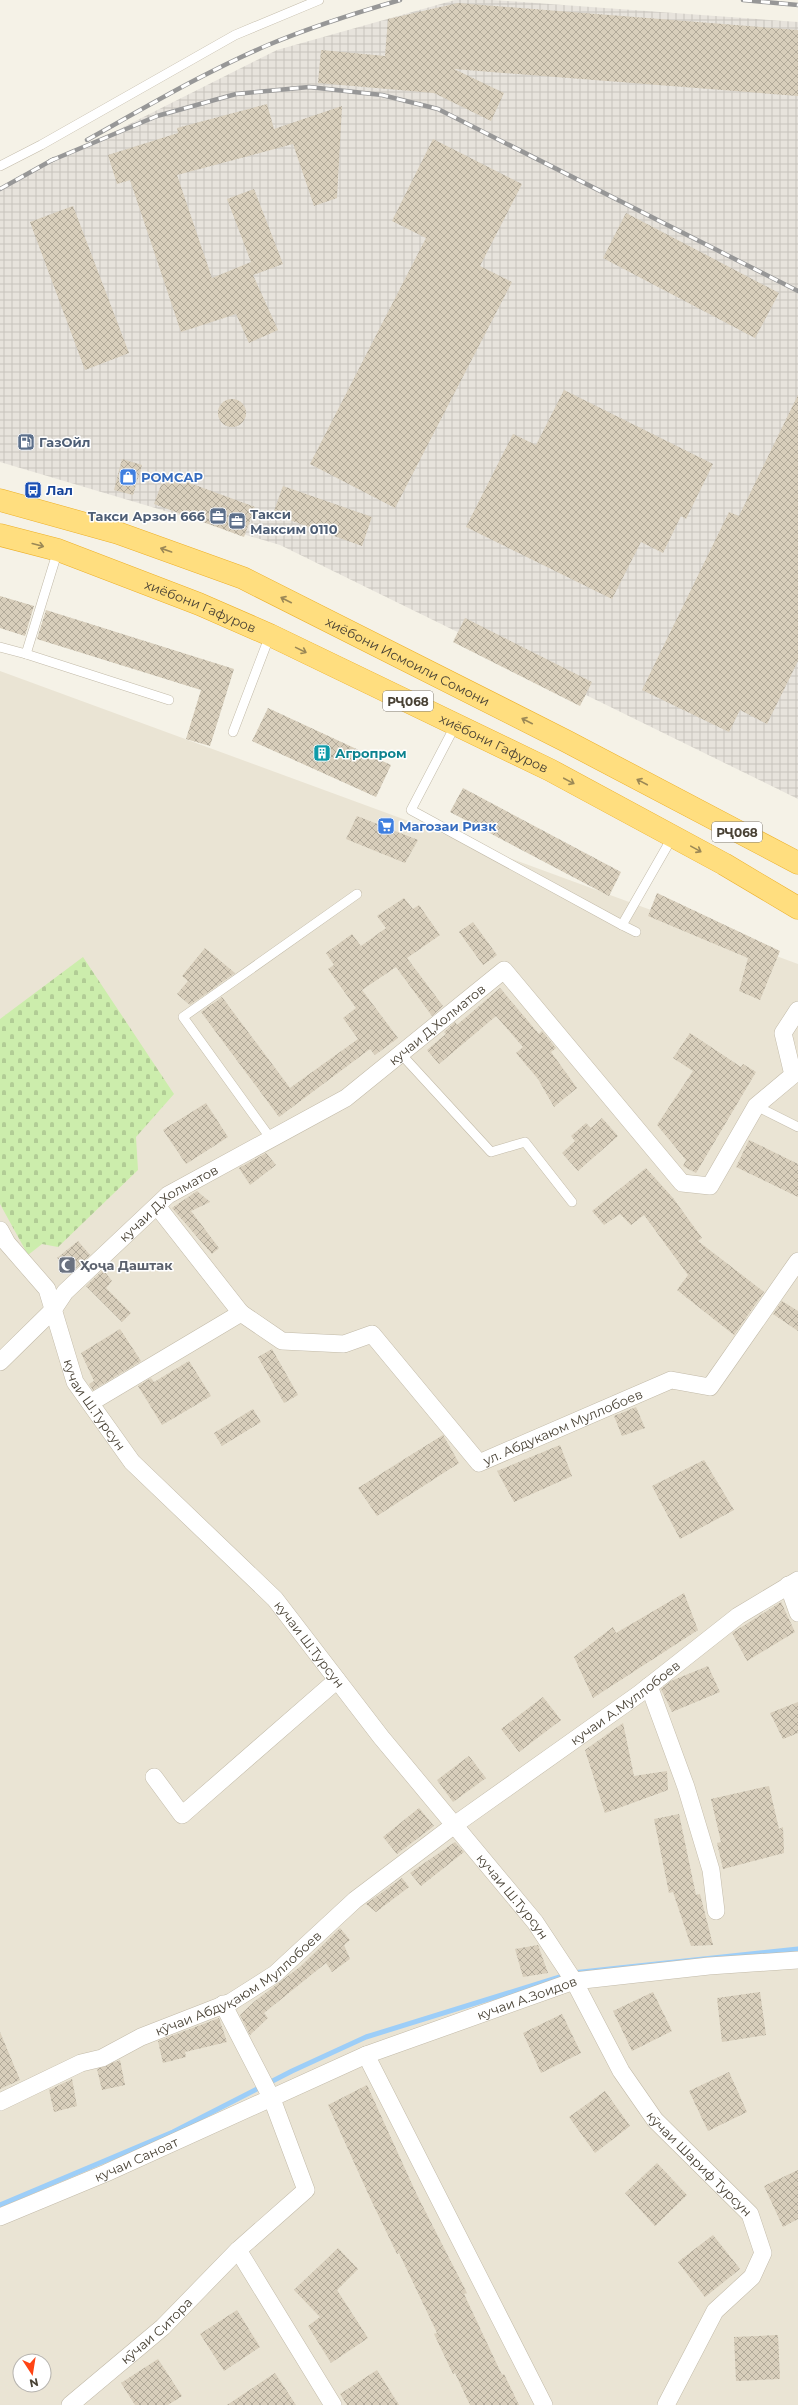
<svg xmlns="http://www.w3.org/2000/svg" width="798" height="2405" viewBox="0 0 798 2405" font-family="Montserrat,sans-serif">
	<defs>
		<pattern id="industrial-grid" width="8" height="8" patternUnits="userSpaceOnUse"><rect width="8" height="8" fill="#e7e3dc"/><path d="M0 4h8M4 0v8" fill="none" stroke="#c8c4bd"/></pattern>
		<pattern id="cemetery-stones" width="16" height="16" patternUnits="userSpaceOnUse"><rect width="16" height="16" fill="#ccedac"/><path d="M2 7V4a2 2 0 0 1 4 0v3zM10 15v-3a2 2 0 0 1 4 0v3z" fill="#b1cc95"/></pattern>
		<pattern id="building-cross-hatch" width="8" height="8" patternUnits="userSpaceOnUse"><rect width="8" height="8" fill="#d8cebb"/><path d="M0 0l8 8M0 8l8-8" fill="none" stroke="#b1a999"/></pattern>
	</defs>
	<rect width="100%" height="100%" fill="#f5f2e7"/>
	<path fill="#eae4d4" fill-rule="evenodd" d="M0 671 798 964V2405H0ZM20 2361H44V2385H20Z"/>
	<polygon fill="url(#industrial-grid)" points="455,0 493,0 798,22 798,799 280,545 0,462 0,189 277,50"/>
	<polygon fill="url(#cemetery-stones)" points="83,957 174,1094 136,1137 138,1170 58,1247 42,1244 28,1255 0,1204 0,1019"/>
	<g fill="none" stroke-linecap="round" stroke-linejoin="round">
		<g stroke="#9dcef8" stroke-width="5">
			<polyline points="572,1973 798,1949"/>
			<polyline points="0,2205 173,2132 292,2071 366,2037 563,1976"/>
		</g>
	</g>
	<g fill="url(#building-cross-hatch)">
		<polygon points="458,3 798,30 798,96 454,69 504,93 491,121 434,93 318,83 321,50 385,56 388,19"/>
		<polygon points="267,104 274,129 342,106 337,198 314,206 293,144 177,175 212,278 251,262 227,199 254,189 283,264 253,275 278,330 249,343 236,314 181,332 130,180 117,184 108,155 178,133 177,128"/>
		<polygon points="433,139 522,184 480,266 512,282 395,508 310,464 426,238 392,221"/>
		<polygon points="73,206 129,353 85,370 30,222"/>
		<polygon points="626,213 779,293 755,338 603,258"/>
		<polygon points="564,390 713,464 686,519 681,516 663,553 641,542 612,599 466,527 513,434 536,445"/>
		<polygon points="798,395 798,661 767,724 740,710 729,732 642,690 729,512 739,516"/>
		<circle cx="232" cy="413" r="14"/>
		<polygon points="122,459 142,465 133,495 114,490"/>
		<polygon points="165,474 255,507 244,537 154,504"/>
		<polygon points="283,486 372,517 362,546 273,514"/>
		<polygon points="0,596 34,606 25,636 0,628"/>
		<polygon points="46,610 234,669 210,746 186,739 201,690 37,639"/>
		<polygon points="465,618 592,682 580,706 453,642"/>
		<polygon points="268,708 391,765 376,797 252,741"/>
		<polygon points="463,788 621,872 609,896 450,812"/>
		<polygon points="357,816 418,840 405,863 346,839"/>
		<polygon points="657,893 780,951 760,1000 739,991 748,958 648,916"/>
		<polygon points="404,898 413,909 419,905 440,935 407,958 443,1006 432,1016 396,967 362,990 398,1038 375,1055 370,1049 279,1117 201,1012 222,997 290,1088 358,1039 343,1018 356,1008 328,969 334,965 326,953 352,934 361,946 386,928 377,916"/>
		<polygon points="473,922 497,955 483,965 459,932"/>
		<polygon points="205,948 235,973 190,1005 177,994 188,981 182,976"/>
		<polygon points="500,988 539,1034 542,1031 556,1048 551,1052 577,1088 554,1107 538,1079 516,1053 523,1047 496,1016 439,1064 427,1050 446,1034 444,1032 455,1022 457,1025"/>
		<polygon points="690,1033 741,1067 743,1064 756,1072 696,1173 683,1166 686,1160 657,1125 693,1071 673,1058"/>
		<polygon points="206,1103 228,1137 186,1164 163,1130"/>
		<polygon points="602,1118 618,1136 578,1171 562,1153 575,1141 571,1136 586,1123 591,1128"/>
		<polygon points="749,1140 798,1164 798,1197 736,1167"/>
		<polygon points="266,1153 276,1165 250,1185 239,1168"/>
		<polygon points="646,1168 673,1198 702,1238 698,1241 764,1292 734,1335 677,1290 688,1275 644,1215 631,1225 620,1214 604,1225 592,1211"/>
		<polygon points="197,1191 210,1202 191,1211 219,1248 212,1254 172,1208"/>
		<polygon points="78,1241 90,1255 72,1272 57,1258"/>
		<polygon points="103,1270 112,1281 106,1288 131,1313 122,1322 86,1286"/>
		<polygon points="782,1301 798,1311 798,1331 773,1314"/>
		<polygon points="120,1329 141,1361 93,1390 89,1384 94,1381 81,1353"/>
		<polygon points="272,1349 298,1395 284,1403 258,1357"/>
		<polygon points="189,1361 211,1396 162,1425 138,1386 151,1378 154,1382"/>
		<polygon points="636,1407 645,1428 622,1436 614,1416"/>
		<polygon points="253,1409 261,1422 222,1446 214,1433"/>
		<polygon points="443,1435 459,1463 377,1516 358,1488"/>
		<polygon points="560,1445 572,1476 514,1502 497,1471"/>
		<polygon points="704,1460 734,1510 680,1539 652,1486"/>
		<polygon points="684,1593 698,1630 593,1698 574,1657 613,1627 616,1633"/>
		<polygon points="781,1602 795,1632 747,1661 732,1633"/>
		<polygon points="708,1666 720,1692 672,1712 661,1689 671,1681"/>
		<polygon points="543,1697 561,1720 519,1752 501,1729"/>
		<polygon points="798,1702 798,1733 783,1739 770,1713"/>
		<polygon points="623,1723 634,1776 667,1771 668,1790 605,1813 585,1750"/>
		<polygon points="469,1756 486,1778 453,1802 437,1780"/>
		<polygon points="769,1786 779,1829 783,1827 784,1853 723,1869 717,1843 721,1842 711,1799"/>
		<polygon points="419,1808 434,1826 397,1854 383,1837"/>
		<polygon points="679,1814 696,1895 700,1894 713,1945 691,1946 673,1892 669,1893 654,1819"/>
		<polygon points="455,1842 464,1852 421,1886 410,1873"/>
		<polygon points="402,1878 409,1887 376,1912 366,1904"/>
		<polygon points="340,1928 350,1940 344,1945 350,1959 332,1972 326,1963 264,2013 268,2018 250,2035 240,2015 255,2001 301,1966"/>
		<polygon points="538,1945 548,1973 523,1977 515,1949"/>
		<polygon points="653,1992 672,2031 632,2051 613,2011"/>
		<polygon points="760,1992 766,2035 722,2042 717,1998"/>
		<polygon points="562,2014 581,2053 541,2073 523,2033"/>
		<polygon points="219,2018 227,2042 185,2052 186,2057 163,2063 158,2041"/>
		<polygon points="0,2032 20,2080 0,2089"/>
		<polygon points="120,2060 125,2085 102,2090 97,2069"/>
		<polygon points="729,2072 747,2112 708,2131 689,2091"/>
		<polygon points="72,2079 77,2106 54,2112 49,2090"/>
		<polygon points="367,2085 417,2195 467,2293 464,2294 502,2375 504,2374 519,2405 470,2405 455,2373 453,2374 434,2334 437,2333 399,2253 397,2254 371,2200 328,2105"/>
		<polygon points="605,2091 630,2126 595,2153 569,2117"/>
		<polygon points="657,2163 687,2195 655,2226 625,2193"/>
		<polygon points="798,2170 798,2219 783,2227 764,2186"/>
		<polygon points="713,2235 740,2269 705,2297 678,2262"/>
		<polygon points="338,2248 358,2269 337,2290 368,2338 331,2363 308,2326 320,2317 294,2290"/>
		<polygon points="237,2310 260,2347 224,2371 200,2334"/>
		<polygon points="778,2335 780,2379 736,2381 734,2337"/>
		<polygon points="158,2359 182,2396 168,2405 135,2405 121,2383"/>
		<polygon points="377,2370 399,2405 347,2405 340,2394"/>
		<polygon points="275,2373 296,2405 227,2405"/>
	</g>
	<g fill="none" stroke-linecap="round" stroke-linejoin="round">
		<defs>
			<g id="service">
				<polyline points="0,166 41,145 235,35 319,0"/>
				<polyline points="0,647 26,654 58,550"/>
				<polyline points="26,654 169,700"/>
				<polyline points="456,724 411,810 622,925"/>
				<polyline points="233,732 270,635"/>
				<polyline points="636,932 622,925 673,836"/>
				<polyline points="401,1054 491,1152 525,1142 572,1202"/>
				<polyline points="756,1106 798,1127"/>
				<polyline points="271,1139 183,1017 357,894"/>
			</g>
			<g id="minor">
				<polyline points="157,1206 241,1313"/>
				<path id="s1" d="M0 1230 7 1243 47 1289 75 1382 132 1462 275 1599 381 1737 535 1922 574 1981 621 2071 655 2120 750 2214 763 2253 752 2277 715 2311 666 2405"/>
				<path id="s2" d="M0 1362 53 1310 65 1292 168 1195 346 1098 504 970 682 1183 710 1186 756 1106 793 1075 783 1033 798 1010"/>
				<path id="s3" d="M90 1403 241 1313 282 1341 344 1344 372 1334 479 1463 671 1380 710 1387 798 1261"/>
				<polyline points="788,1585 798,1613"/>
				<polyline points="649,1686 686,1787 711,1870 716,1911"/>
				<polyline points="154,1777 182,1815 337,1680"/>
				<polyline points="223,2004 272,2099 306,2190 238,2250 333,2405"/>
				<polyline points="366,2055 544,2405"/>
				<path id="s4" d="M0 2102 81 2063 102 2058 141 2037 231 2002 275 1974 355 1900 453 1826 639 1694 738 1616 798 1580"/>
				<path id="s5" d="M0 2217 106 2173 366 2055 574 1981 709 1966 798 1960"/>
				<path id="s6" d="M70 2405 163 2327 238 2250"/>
			</g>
			<g id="trunk">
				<path id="s7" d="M0 500 118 533 243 578 566 741 798 863"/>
				<path id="s8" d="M0 535 58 550 199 604 270 635 550 770 724 864 798 908"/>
			</g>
		</defs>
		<use href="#service" stroke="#c2baa8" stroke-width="10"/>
		<use href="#minor" stroke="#c2baa8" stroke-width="18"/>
		<use href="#trunk" stroke="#edb029" stroke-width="23"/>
		<use href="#service" stroke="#fff" stroke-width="9"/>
		<use href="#minor" stroke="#fff" stroke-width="17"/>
		<use href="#trunk" stroke="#ffde7f" stroke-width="22"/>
		<defs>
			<g id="rail">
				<polyline points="743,0 798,5"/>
				<path d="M87 140C146 107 205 72 268 45 311 27 355 13 400 0"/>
				<polyline points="50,161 157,116 236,94 309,87 382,95 438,109 798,291"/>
				<polyline points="0,189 54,159"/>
			</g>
		</defs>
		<use href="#rail" stroke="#979797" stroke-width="4.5"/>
		<use href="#rail" stroke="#fff" stroke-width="3" stroke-dasharray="9" stroke-linecap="butt"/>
	</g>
	<defs><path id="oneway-shaft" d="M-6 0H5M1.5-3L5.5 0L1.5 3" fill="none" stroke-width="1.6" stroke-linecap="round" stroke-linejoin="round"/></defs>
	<g stroke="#9b8856">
		<use href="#oneway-shaft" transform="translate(38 545) rotate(15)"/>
		<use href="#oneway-shaft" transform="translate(166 550) rotate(-161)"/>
		<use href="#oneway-shaft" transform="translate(286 600) rotate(-153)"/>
		<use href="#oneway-shaft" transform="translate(301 650) rotate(26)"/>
		<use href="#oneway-shaft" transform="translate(527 721) rotate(-153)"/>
		<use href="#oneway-shaft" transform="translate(569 781) rotate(28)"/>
		<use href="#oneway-shaft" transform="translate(642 782) rotate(-152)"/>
		<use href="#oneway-shaft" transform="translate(696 849) rotate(29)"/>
	</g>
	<defs>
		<symbol id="fuel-square" viewBox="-11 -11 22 22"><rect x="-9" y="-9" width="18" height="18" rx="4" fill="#5c6f8a" stroke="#fff"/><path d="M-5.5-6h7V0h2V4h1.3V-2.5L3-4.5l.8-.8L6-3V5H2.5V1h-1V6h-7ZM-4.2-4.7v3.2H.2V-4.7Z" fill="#fff"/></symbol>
		<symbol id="shop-square" viewBox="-11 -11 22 22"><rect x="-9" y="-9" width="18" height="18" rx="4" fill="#3f7fe0" stroke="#fff"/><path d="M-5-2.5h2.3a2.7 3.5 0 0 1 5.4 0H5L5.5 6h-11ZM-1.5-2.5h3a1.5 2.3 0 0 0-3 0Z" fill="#fff"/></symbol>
		<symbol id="bus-square" viewBox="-11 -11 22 22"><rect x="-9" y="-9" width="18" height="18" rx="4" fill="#1a4fb4" stroke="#fff"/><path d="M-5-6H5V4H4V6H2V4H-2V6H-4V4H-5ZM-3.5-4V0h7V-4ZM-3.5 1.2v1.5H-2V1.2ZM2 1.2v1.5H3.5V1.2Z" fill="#fff"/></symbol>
		<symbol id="office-square" viewBox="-11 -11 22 22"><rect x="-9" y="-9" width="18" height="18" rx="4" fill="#5c6f8a" stroke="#fff"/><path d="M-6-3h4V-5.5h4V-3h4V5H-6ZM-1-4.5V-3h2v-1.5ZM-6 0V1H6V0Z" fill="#fff"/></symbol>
		<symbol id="building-square" viewBox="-11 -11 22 22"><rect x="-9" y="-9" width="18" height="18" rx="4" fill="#0f9aa8" stroke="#fff"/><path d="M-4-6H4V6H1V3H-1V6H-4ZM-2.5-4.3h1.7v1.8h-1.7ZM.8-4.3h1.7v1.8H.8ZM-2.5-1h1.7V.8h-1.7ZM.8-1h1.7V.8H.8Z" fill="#fff"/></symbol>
		<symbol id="supermarket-square" viewBox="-11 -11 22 22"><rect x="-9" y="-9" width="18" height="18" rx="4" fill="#3f7fe0" stroke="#fff"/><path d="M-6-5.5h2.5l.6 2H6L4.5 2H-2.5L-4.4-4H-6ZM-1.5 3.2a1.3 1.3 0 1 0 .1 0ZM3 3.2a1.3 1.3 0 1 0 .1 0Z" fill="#fff"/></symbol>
		<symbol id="mosque-square" viewBox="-11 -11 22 22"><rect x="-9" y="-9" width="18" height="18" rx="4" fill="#6b7280" stroke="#fff"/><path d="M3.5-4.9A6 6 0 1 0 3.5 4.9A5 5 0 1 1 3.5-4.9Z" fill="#fff"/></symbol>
	</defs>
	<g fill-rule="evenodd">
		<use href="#fuel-square" x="16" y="432" width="20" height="20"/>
		<use href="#shop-square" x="118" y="467" width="20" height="20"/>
		<use href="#bus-square" x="23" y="480" width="20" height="20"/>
		<use href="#office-square" x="208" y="506" width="20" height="20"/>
		<use href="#office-square" x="227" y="511" width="20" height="20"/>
		<use href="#building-square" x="312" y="743" width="20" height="20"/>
		<use href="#supermarket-square" x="376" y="816" width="20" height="20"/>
		<use href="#mosque-square" x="57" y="1255" width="20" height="20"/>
	</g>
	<g text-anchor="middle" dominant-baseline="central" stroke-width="3" stroke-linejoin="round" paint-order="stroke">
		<g fill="#fff" stroke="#807b72" stroke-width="1">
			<rect x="383" y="691" width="50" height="20" rx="3"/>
			<rect x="712" y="822" width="50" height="20" rx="3"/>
		</g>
		<g font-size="12" font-weight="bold" fill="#494235">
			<text x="408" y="701">РҶ068</text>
			<text x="737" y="832">РҶ068</text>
		</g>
		<g font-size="13" font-weight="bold" fill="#4e5e75" stroke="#fff" text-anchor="start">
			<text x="39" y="442">ГазОйл</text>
			<text x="250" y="514">Такси<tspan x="250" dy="15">Максим 0110</tspan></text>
			<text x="205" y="516" text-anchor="end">Такси Арзон 666</text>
		</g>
		<g font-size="13" font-weight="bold" fill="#366cbe" stroke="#fff" text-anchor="start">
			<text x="141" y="477">РОМСАР</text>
			<text x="399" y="826">Магозаи Ризк</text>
		</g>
		<g font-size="13" font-weight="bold" fill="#164399" stroke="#fff" text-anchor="start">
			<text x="46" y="490">Лал</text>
		</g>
		<g font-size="13" fill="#494235" stroke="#fff">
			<text stroke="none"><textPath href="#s8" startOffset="213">хиёбони Гафуров</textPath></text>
			<text stroke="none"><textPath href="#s7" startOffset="440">хиёбони Исмоили Сомони</textPath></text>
			<text stroke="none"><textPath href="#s8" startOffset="537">хиёбони Гафуров</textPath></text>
			<text stroke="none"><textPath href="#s2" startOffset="557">кучаи Д,Холматов</textPath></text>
			<text stroke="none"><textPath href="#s2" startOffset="233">кучаи Д,Холматов</textPath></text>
			<text stroke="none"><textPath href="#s1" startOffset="202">кучаи Ш.Турсун</textPath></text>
			<text stroke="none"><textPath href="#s3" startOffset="576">ул. Абдукаюм Муллобоев</textPath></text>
			<text stroke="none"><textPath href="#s1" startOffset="526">кучаи Ш.Турсун</textPath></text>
			<text stroke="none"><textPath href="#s4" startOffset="748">кучаи А.Муллобоев</textPath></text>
			<text stroke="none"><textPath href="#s1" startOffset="850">кучаи Ш.Турсун</textPath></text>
			<text stroke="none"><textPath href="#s4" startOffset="268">кӯчаи Абдуқаюм Муллобоев</textPath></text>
			<text stroke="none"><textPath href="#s5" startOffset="571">кучаи А.Зоидов</textPath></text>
			<text stroke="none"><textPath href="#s5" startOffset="148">кучаи Саноат</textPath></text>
			<text stroke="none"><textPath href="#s1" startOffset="1178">кӯчаи Шариф Турсун</textPath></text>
			<text stroke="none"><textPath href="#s6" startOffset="114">кӯчаи Ситора</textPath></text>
		</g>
		<g font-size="13" font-weight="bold" fill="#0d838f" stroke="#fff" text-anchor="start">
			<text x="335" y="753">Агропром</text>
		</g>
		<g font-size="13" font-weight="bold" fill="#5b616d" stroke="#fff" text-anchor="start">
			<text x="80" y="1265">Ҳоҷа Даштак</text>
		</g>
	</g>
	<g transform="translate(32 2373) rotate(168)"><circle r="19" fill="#ffffff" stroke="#b6b3ae"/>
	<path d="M0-3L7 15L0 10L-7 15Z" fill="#ff4414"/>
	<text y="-6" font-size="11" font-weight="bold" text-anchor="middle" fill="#494235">N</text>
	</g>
</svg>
